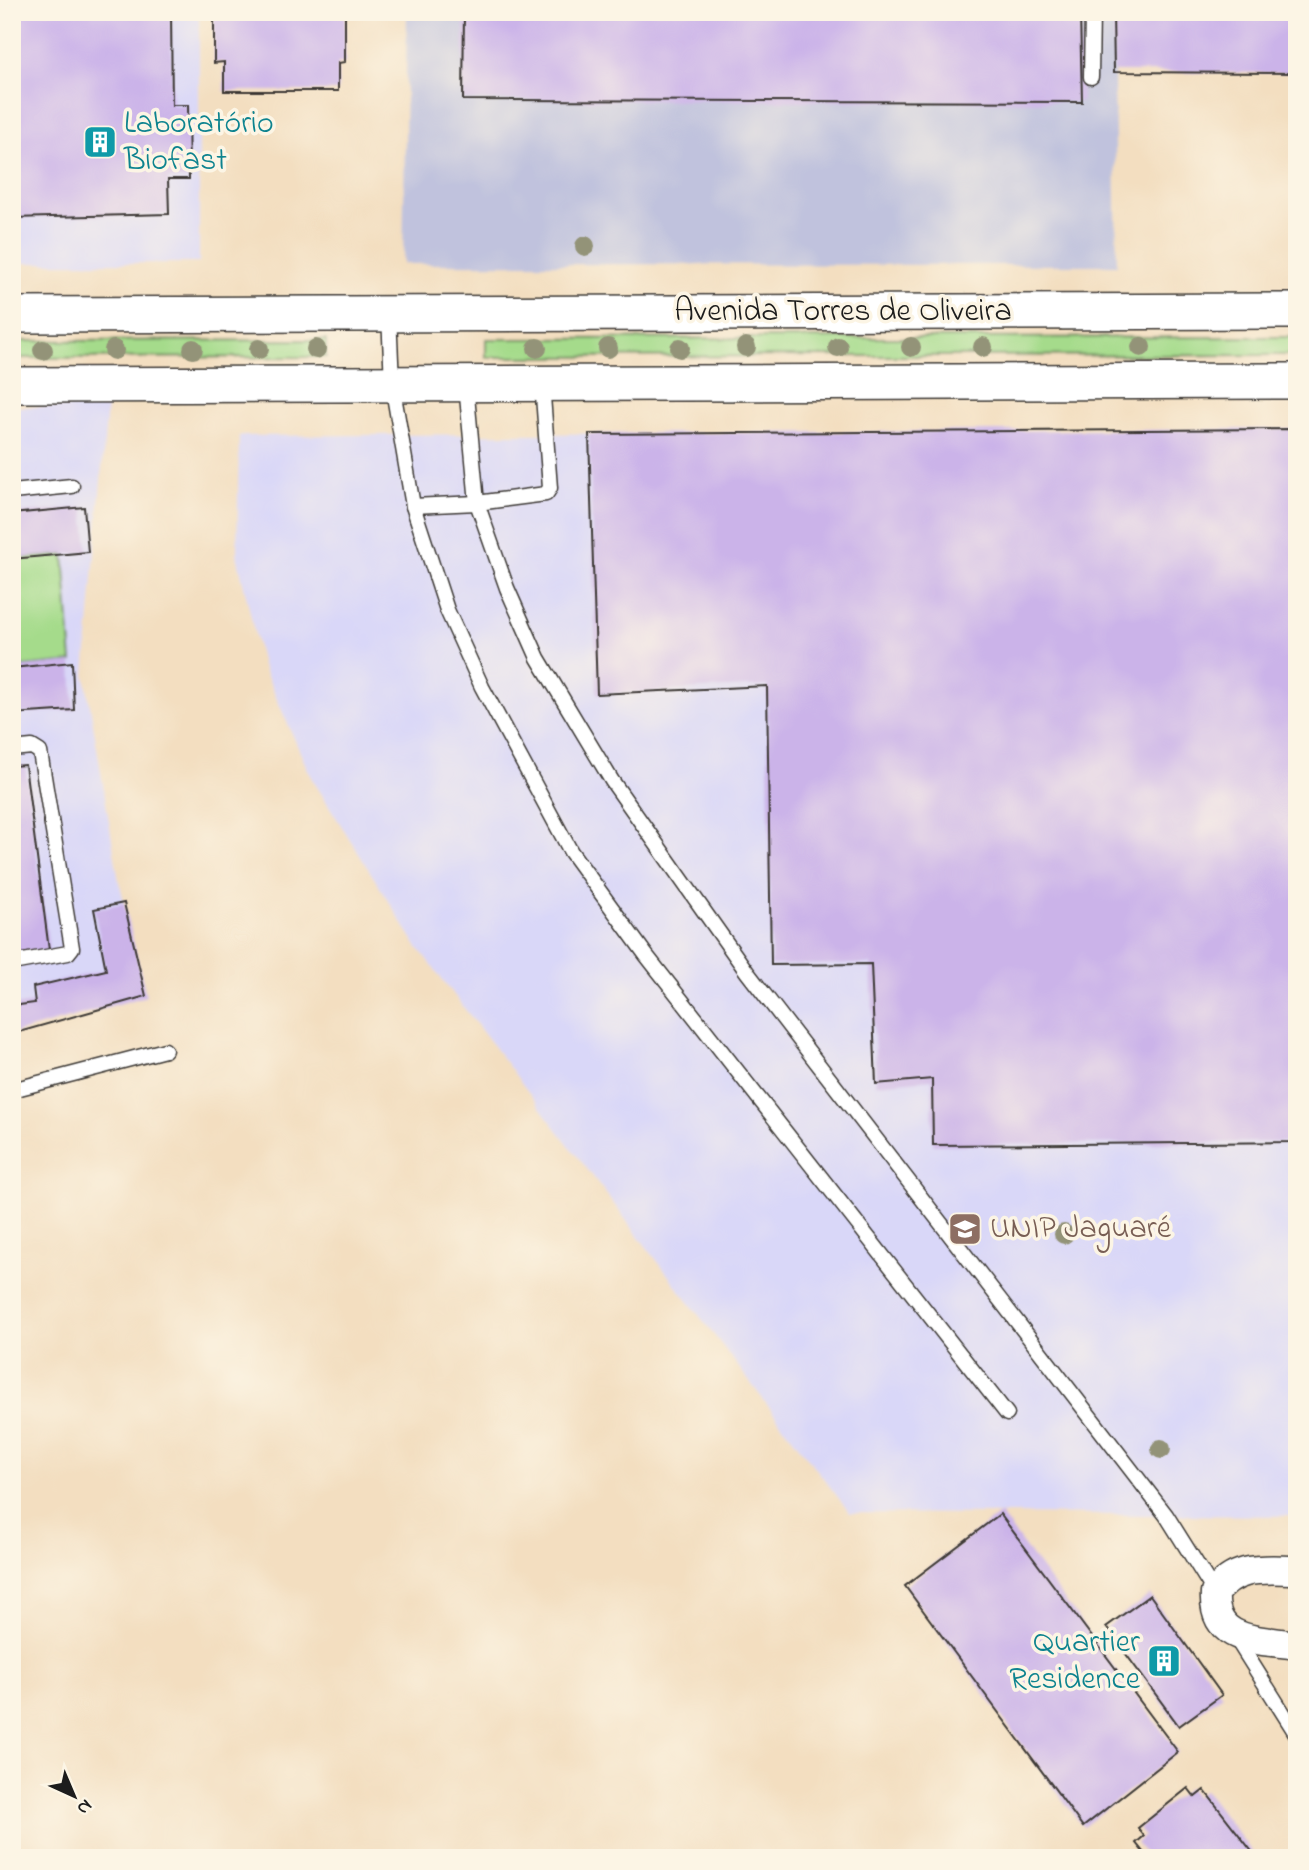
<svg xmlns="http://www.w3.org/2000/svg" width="1309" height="1870" viewBox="0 0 1309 1870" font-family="'Indie Flower',sans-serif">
	<rect width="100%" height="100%" fill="#fcf5e5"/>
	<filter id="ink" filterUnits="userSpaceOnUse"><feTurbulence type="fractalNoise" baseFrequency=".0143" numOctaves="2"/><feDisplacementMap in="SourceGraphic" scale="14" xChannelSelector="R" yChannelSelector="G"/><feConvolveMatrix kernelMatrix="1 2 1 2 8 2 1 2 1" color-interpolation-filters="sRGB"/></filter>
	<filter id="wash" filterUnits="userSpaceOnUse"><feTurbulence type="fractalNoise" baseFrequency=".00686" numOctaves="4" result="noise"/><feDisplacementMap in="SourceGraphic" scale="28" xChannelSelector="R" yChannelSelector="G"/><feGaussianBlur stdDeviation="1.57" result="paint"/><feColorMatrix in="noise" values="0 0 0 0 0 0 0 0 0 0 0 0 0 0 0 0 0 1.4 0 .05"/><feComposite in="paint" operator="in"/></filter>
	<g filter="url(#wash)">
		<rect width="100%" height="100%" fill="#f3dec0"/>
		<g fill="#d9d7f8">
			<rect x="12" y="12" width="187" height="251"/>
			<polygon points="107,406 85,675 118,876 146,996 12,1034 12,407"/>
			<polygon points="1297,429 1297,1516 850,1513 416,945 311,777 262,665 237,555 239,436"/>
		</g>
		<polygon fill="#c0c2dd" points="407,12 1113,12 1117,265 403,264"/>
		<g fill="#a5db8b" stroke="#607c54" stroke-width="2">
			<polygon points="1297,337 1297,355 486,357 486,339"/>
			<polygon points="326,340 326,357 12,358 12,341"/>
			<polygon points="64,555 72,662 12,668 12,559"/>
		</g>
		<g id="blocks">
			<g fill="#cbb3e9">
				<polygon points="12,12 171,12 172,105 188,105 189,179 168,179 169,214 12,218"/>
				<polygon points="214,12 345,12 345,62 338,63 338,91 224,91 224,62 214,63"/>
				<polygon points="464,12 1080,12 1082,102 463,100"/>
				<polygon points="1113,12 1297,12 1297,73 1114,72"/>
				<polygon points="1297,429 1297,1142 933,1145 932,1079 876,1084 871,964 771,965 767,686 597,694 589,434"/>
				<polygon points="84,507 88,552 12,559 12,514"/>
				<polygon points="72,662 74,710 12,714 12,668"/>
				<polygon points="25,765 49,950 12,955 12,766"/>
				<polygon points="124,903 146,996 12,1034 12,1006 35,1003 33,987 106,970 94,909"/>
				<polygon points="1000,1514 1178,1752 1083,1827 905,1586"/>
				<polygon points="1150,1595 1222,1695 1179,1726 1106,1627"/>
				<polygon points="1188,1788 1195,1797 1204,1790 1257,1858 1148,1858 1136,1843 1144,1836 1138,1828"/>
			</g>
		</g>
	</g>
	<g filter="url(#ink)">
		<use href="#blocks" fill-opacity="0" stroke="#3c3935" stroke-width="2"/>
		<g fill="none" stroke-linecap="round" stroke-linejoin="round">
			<defs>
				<g id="service">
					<polyline points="1091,77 1092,12"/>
					<polyline points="389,314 392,384 413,506 447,610 482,687 571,852 646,955 1007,1414"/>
					<polyline points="466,385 477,503 507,588 538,658 612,781 747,972 1166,1515 1215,1593"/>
					<polyline points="12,492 72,486"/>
					<polyline points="413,506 477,503 546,494 550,488 542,383"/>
					<polyline points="12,749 32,747 40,752 72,948 68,953 12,963"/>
					<polyline points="12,1090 165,1050"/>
					<polyline points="1234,1635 1297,1735"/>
				</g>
				<path id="minor" d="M1297 1570C1264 1570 1237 1564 1215 1593 1212 1644 1259 1639 1297 1645"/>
				<g id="tertiary">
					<polyline points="12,315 1297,311"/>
					<polyline points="12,385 1297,381"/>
				</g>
			</defs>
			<use href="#service" stroke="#3c3935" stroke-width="17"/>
			<use href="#minor" stroke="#3c3935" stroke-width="31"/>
			<use href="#tertiary" stroke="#3c3935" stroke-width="38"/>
			<use href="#service" stroke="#fff" stroke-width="14"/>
			<use href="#minor" stroke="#fff" stroke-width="28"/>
			<use href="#tertiary" stroke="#fff" stroke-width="35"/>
		</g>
		<g fill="#939378">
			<circle cx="585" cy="246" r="10"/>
			<circle cx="746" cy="347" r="10"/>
			<circle cx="838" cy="347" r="10"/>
			<circle cx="911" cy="347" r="10"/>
			<circle cx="983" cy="347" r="10"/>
			<circle cx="1141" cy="347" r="10"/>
			<circle cx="537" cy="348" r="10"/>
			<circle cx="608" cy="348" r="10"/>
			<circle cx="680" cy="348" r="10"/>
			<circle cx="193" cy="349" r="10"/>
			<circle cx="259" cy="349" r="10"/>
			<circle cx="316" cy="349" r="10"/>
			<circle cx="43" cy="350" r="10"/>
			<circle cx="114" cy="350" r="10"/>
			<circle cx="1064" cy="1234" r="10"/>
			<circle cx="1161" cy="1449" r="10"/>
		</g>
	</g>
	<defs>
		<symbol id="building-square" viewBox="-11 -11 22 22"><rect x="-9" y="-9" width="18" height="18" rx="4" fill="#0f9aa8" stroke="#fcf5e5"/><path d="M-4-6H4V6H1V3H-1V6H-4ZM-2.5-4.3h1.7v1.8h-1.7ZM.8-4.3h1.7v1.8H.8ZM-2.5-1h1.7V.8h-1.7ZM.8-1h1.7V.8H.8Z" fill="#fff"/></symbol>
		<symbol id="university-square" viewBox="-11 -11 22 22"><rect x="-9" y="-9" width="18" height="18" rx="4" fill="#8d6e63" stroke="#fcf5e5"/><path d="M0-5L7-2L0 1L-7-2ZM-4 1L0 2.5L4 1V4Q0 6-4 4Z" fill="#fff"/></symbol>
	</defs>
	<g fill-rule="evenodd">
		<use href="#building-square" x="81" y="123" width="38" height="38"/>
		<use href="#university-square" x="946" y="1210" width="38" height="38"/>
		<use href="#building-square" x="1145" y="1642" width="38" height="38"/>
	</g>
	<g text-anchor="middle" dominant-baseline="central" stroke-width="7" stroke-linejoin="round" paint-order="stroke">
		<g font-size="32" fill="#0d838f" stroke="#fcf5e5" text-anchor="start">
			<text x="124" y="124">Laboratório<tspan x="124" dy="37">Biofast</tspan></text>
			<text x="1140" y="1643" text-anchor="end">Quartier<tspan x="1140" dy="37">Residence</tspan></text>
		</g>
		<g font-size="32" fill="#1c1c1c" stroke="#fcf5e5">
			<text x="843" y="312">Avenida Torres de Oliveira</text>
		</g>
		<g font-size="32" fill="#785e54" stroke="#fcf5e5" text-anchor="start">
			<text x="990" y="1229">UNIP Jaguaré</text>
		</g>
	</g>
	<rect width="1309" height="1870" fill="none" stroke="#fcf5e5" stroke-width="42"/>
	<g transform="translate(74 1796) rotate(136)" stroke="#fcf5e5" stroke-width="5" paint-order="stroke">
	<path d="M0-5L12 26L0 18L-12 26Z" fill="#1c1c1c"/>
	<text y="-10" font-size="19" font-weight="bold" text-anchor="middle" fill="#1c1c1c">N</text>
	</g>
</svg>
